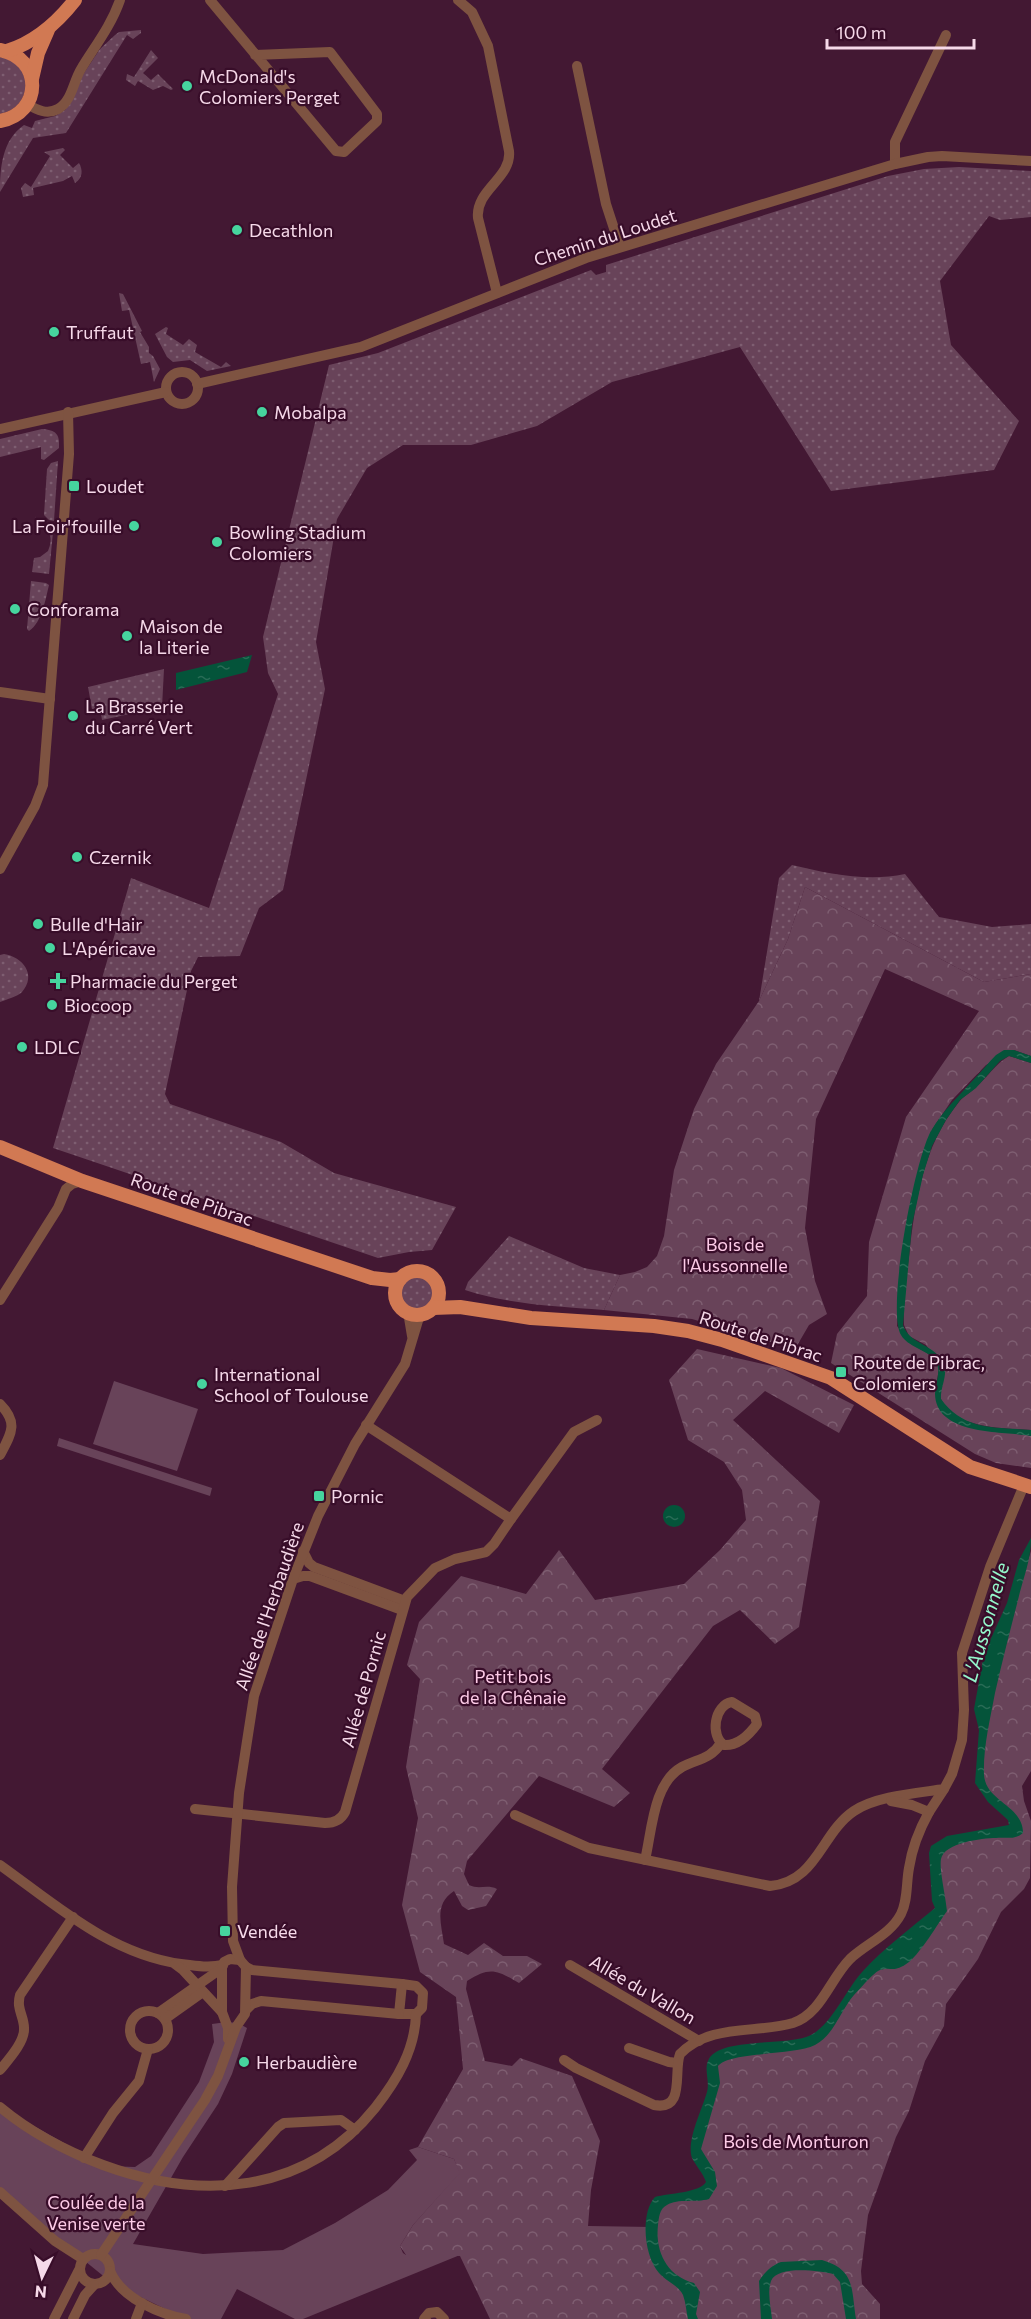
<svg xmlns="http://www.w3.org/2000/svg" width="1031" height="2319" viewBox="0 0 1031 2319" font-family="Commissioner,sans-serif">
	<defs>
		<pattern id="grass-dots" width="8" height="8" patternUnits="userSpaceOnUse" patternTransform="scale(1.5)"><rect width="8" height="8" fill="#684359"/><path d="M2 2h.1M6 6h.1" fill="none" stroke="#7e5e71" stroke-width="1.8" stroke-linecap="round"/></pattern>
		<pattern id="forest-crowns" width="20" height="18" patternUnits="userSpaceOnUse" patternTransform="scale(1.5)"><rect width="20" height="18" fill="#684359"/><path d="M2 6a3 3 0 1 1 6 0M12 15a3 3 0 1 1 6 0" fill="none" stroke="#7e5e71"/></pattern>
		<pattern id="water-ripples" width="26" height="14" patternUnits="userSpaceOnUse" patternTransform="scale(1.5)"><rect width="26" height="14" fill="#04543a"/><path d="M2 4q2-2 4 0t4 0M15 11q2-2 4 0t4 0" fill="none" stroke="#296c56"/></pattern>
	</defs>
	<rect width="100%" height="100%" fill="#431833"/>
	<g fill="url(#grass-dots)">
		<path d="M141 30V33L133 39 127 35 66 133 33 138 0 192C0 168 2 140 24 125L32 128 35 121 55 116 65 110 82 76 100 49 115 35 119 32Z"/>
		<polygon points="151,50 158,58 143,73 151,80 158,74 173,89 171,90 163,86 153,90 138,81 135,86 126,80 127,74 134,77"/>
		<path d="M0 57C34 63 34 107 0 114Z"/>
		<path d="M63 148 65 150 60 155 73 168 79 163C83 170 83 178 75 183L72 176 63 181 33 188 34 195 23 197 21 188 25 183 31 187 50 156 44 152Z"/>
		<polygon points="959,167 1031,171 1031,217 1000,220 989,216 940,281 951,345 1019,421 994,470 831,491 740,347 612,382 537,426 471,445 403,445 367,468 337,519 316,642 325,689 283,890 259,908 240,956 198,957 191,971 165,1094 170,1104 281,1142 334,1173 456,1207 432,1250 409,1252 378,1258 53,1148 131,878 209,908 278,694 268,673 263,637 329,365 378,353 591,270 596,275 606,272 606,265 888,176 924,169"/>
		<polygon points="119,293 123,294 142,331 140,332 149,347 149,353 153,356 160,369 154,382 150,362 141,364 129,310 122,311"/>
		<polygon points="166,327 168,328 166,334 183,345 189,339 197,345 195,352 221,367 226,362 231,366 207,371 190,360 173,362 167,357 155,334"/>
		<path d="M42 429C56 430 60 434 59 448L44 460 41 459V447L0 457V439Z"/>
		<polygon points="58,461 54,521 49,520 44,515 47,469 51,463"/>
		<path d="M36 516V523L41 524 42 521 53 532 49 574 32 572 34 558 40 557 48 551C54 538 50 527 35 525Z"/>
		<path d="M31 581 46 583 49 585C46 597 42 623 29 631L27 629Z"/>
		<polygon points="164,669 162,707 102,720 100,708 92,709 88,687"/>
		<path d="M792 865C829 874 868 882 905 874L939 917 992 927 1031 924V974L984 982 805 887 788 939 759 1001 779 878Z"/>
		<path d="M4 954C23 957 37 975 22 992 17 997 7 999 0 1002V955Z"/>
		<path d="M509 1236 584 1268 620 1275 604 1310C556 1306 511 1305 465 1290L468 1282Z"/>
		<circle cx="417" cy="1293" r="16"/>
	</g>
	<g fill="url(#forest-crowns)">
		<polygon points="805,887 984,982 1031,974 1031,1056 1014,1050 986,1065 952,1100 931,1131 908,1215 901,1259 897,1326 911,1344 927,1353 935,1360 939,1369 935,1391 955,1422 1031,1436 1031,1468 996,1463 975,1454 831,1363 837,1334 867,1296 869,1242 906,1117 979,1011 885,969 816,1119 805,1228 815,1281 827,1314 809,1325 795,1349 692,1319 604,1310 620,1275 635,1272 647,1267 657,1256 664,1236 674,1170 694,1109 716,1064 759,1001 788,939"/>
		<path d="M1009 1056 1031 1063V1430C1005 1428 953 1429 941 1399 938 1391 943 1379 945 1371L926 1345 909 1336 904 1325C903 1302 906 1279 909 1257 915 1202 923 1146 959 1102 963 1096 971 1093 976 1087 988 1077 995 1064 1009 1056Z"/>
		<path d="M697 1349 781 1368 854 1405 839 1433 765 1391 733 1420 820 1501 799 1627 775 1644 740 1610 713 1626 602 1769 630 1793 614 1807 539 1776 467 1861 464 1874 469 1885C479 1890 487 1884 497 1889L486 1906 468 1910 462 1906 454 1891C434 1904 441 1923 444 1944L468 1955 484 1943 503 1956H527L542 1964 519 1983C497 1970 490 1966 467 1981L466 1989 485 2061 512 2066 520 2058 572 2076 600 2141 591 2190 588 2226 651 2227 662 2199 697 2197 713 2185 698 2156 713 2089 714 2059 812 2041 867 1975 940 1903 934 1847 1018 1831 977 1784 989 1679 1031 1551V1771L1022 1786 1024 1801 1031 1821 1030 1878 1024 1889 1001 1912 978 1959 946 2004 944 2026 925 2061 909 2111 896 2137 868 2215 861 2271 862 2284 880 2304V2319H490L460 2256 406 2255 400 2246 413 2225 459 2173 454 2159 418 2147 463 2069 456 1997 420 1972 402 1905 418 1818 406 1767 420 1679 407 1665 419 1622 461 1576 526 1594 559 1550 595 1600 684 1584 720 1550 746 1520 742 1490 724 1462 688 1440 669 1380Z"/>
	</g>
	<g fill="#684359">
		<polygon points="114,1381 198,1409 177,1471 93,1444"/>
		<polygon points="59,1438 212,1488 210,1496 57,1446"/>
		<polygon points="227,2022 238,2023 247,2028 232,2074 218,2104 183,2157 133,2244 203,2254 283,2250 335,2223 388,2190 417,2160 409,2150 418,2147 454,2159 460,2173 413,2225 400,2246 403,2253 406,2255 460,2255 303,2319 295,2319 237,2289 221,2319 186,2319 124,2289 107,2279 0,2192 0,2107 105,2166 135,2167 151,2156 199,2082 214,2042 212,2024"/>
	</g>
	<g fill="url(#water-ripples)">
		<polygon points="252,655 247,672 176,690 176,673"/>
		<path d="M1004 1050H1014L1031 1056V1063L1009 1056 1000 1061 976 1088 960 1100 946 1120 932 1146 923 1175 912 1225 903 1325C909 1345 937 1344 944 1365 948 1375 940 1388 941 1399 964 1431 996 1427 1031 1430V1436C1004 1431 936 1436 935 1394 935 1382 943 1370 934 1359 925 1349 908 1347 901 1335 886 1309 915 1159 931 1131 943 1110 959 1096 975 1078 982 1071 989 1062 996 1055Z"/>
		<circle cx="674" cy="1516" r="11"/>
		<path d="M1031 1538C1031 1561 1023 1578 1018 1600 1010 1631 1002 1662 995 1693 990 1720 983 1748 984 1775 986 1802 1023 1805 1023 1833 1015 1840 1006 1837 996 1838 982 1838 944 1843 941 1859 939 1869 946 1898 947 1911 937 1925 922 1951 909 1962 893 1974 892 1966 880 1970 875 1971 859 1990 854 1995 840 2011 835 2034 815 2045 793 2056 730 2051 718 2066L720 2083 701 2149 715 2172 717 2186 709 2199C696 2203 678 2198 667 2205 659 2209 659 2218 658 2225 655 2252 667 2276 694 2283L700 2292 696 2314 698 2319H688C686 2311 686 2303 683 2295 679 2286 666 2281 659 2273 644 2257 640 2213 655 2197 669 2193 699 2193 706 2182 703 2173 696 2166 692 2158 686 2141 702 2110 707 2092 710 2082 704 2070 708 2061 717 2036 789 2047 811 2035 833 2023 846 1989 863 1971 884 1948 911 1928 935 1908L932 1901 929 1853 931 1846 947 1836 1009 1825 1008 1820 988 1802 975 1783 979 1730 974 1709 984 1654 1007 1603 1019 1560Z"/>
		<path d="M822 2260C856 2270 851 2289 856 2319H846L840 2282 833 2274C819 2271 778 2265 771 2281 767 2292 771 2308 772 2319H761L759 2281C764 2273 772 2265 781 2262Z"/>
	</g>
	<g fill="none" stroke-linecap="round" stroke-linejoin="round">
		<g stroke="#7e5341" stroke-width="10">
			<polyline points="210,0 336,151 344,152 377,121 377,114 330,52 255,55"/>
			<path d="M458 0 472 12 488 46 509 151C512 178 475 190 478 218L497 293"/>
			<polyline points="577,66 606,204 620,247"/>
			<path d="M27 104C37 110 47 115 58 109 72 101 73 82 81 69 95 46 111 26 120 0"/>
			<polyline points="895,164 895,142 946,35"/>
			<circle cx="182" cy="388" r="16"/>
			<polyline points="197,384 361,347 586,258 895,164 928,157 942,156 1031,161"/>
			<polyline points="0,429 166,392"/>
			<polyline points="0,692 50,699"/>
			<polyline points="0,869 35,806 43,785 69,454 68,412"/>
			<polyline points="0,1300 58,1208 66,1189 72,1184 82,1181"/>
			<polyline points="408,1312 412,1336"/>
			<path d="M0 1404C19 1423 11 1434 0 1455"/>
			<polyline points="511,1519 574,1432 597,1420"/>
			<polyline points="303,1551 309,1563 314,1567 405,1601"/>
			<polyline points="293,1579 303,1576 310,1576 402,1610"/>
			<path d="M732 1702 755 1716 757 1724C749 1735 738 1746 724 1745 710 1736 714 1705 732 1702Z"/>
			<path d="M195 1809 325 1823C334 1823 341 1820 345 1812L407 1597 435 1568 455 1559 486 1552 494 1544 511 1519 366 1425"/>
			<polyline points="929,1812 944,1789"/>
			<path d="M515 1815 589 1848 770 1886C817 1882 821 1833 854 1811 876 1796 918 1793 944 1789L952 1774 962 1740 964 1710 962 1653 990 1567 1024 1485"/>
			<path d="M645 1860C652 1831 653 1783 682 1767 697 1759 711 1759 721 1743"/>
			<path d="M0 1865C56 1905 110 1954 181 1964 196 1966 209 1968 223 1965"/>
			<polyline points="175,1964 183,1970 222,2012"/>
			<polyline points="570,1965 699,2041"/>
			<polyline points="246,1967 252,1970 402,1984"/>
			<polygon points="402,1984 416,1986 423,1993 422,2008 416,2014 399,2014"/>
			<polyline points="246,2010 252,2004 261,2001 399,2014"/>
			<circle cx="149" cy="2030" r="19"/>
			<polyline points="158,2013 222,1968"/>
			<polyline points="165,2019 203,1992"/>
			<polyline points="228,2039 228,2028 222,2012 222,1968 224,1962 230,1959 240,1960"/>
			<polyline points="629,2048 669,2062 677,2063"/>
			<path d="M564 2060 576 2068 654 2105C686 2111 673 2072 680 2054 711 2023 755 2034 793 2023 821 2014 830 1979 850 1959 867 1943 890 1935 901 1914 908 1900 906 1884 909 1868 912 1848 919 1830 929 1812L912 1805 891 1801"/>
			<path d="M0 2070C8 2060 25 2042 24 2028 24 2016 16 2009 20 1995L73 1917"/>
			<path d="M0 2107C30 2132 66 2151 103 2165 201 2201 305 2195 375 2108 397 2080 415 2050 416 2014"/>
			<polyline points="84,2158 113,2113 139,2081 148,2049"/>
			<polyline points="225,2186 278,2127 284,2123 341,2120 355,2130"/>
			<polyline points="0,2192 55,2241 83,2259"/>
			<circle cx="95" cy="2269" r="15"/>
			<polyline points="101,2255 205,2100 218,2076 236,2027 245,2014 246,1967 240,1960 233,1941 232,1887 239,1793 254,1696 293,1579 318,1516 355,1444 405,1364 420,1314"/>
			<path d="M110 2271C121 2298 159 2314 186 2319"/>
			<polyline points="54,2319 79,2270"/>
			<polyline points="73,2319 85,2295 94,2285"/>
			<polyline points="136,2319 142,2303"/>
			<polyline points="424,2319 429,2313 437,2312 444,2319"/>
		</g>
		<g stroke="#d17953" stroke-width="14">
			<path d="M0 50C43 58 43 113 0 121"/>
			<path d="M7 51C36 42 57 23 75 0"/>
			<polyline points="32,79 38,53 48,30"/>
			<polyline points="0,1147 82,1181 372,1278 390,1280 400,1279"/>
			<circle cx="417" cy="1293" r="22"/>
			<polyline points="433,1308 460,1307 531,1318 654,1326 688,1331 722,1340 831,1378 970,1467 1031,1487"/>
		</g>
	</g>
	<g fill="#46d49e" stroke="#380d29" stroke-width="2">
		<circle cx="187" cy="86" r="6"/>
		<circle cx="237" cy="230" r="6"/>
		<circle cx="54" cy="332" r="6"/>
		<circle cx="262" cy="412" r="6"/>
		<rect x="68" y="480" width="12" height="12" rx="3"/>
		<circle cx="134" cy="526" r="6"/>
		<circle cx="217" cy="542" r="6"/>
		<circle cx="15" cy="609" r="6"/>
		<circle cx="127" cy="636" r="6"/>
		<circle cx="73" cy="716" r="6"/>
		<circle cx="77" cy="857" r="6"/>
		<circle cx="38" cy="924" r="6"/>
		<circle cx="50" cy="948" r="6"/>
		<path d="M55 972h6v6h6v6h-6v6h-6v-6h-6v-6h6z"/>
		<circle cx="52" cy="1005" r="6"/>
		<circle cx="22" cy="1047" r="6"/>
		<rect x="835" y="1366" width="12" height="12" rx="3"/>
		<circle cx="202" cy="1384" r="6"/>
		<rect x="313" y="1490" width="12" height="12" rx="3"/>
		<rect x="219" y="1925" width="12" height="12" rx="3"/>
		<circle cx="244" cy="2062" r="6"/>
	</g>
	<g text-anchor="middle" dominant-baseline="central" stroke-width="4.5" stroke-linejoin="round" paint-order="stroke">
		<g font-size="18" fill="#f6d9e9" stroke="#380d29" text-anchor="start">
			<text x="199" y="76">McDonald's<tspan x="199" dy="21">Colomiers Perget</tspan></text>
			<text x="249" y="230">Decathlon</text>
			<text x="66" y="332">Truffaut</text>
			<text x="274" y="412">Mobalpa</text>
			<text x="86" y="486">Loudet</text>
			<text x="122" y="526" text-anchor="end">La Foir'fouille</text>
			<text x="229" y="532">Bowling Stadium<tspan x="229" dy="21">Colomiers</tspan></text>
			<text x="27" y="609">Conforama</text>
			<text x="139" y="626">Maison de<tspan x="139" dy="21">la Literie</tspan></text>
			<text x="85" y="706">La Brasserie<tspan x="85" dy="21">du Carré Vert</tspan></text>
			<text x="89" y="857">Czernik</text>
			<text x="50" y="924">Bulle d'Hair</text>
			<text x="62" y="948">L'Apéricave</text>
			<text x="70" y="981">Pharmacie du Perget</text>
			<text x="64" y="1005">Biocoop</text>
			<text x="34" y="1047">LDLC</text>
			<text x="853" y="1362">Route de Pibrac,<tspan x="853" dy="21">Colomiers</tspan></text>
			<text x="214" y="1374">International<tspan x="214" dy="21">School of Toulouse</tspan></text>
			<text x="331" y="1496">Pornic</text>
			<text x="237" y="1931">Vendée</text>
			<text x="256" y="2062">Herbaudière</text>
		</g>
		<g font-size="18" fill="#f6d9e9" stroke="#380d29">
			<text transform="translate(605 237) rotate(-18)">Chemin du Loudet</text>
			<text transform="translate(192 1199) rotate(19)">Route de Pibrac</text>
			<text transform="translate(761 1336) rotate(18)">Route de Pibrac</text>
			<text transform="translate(269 1606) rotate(-71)">Allée de l'Herbaudière</text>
			<text transform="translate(363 1689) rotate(-74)">Allée de Pornic</text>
			<text transform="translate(643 1989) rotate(30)">Allée du Vallon</text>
		</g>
		<g font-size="18" fill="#fdcbe7" stroke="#380d29">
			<text x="735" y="1244">Bois de<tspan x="735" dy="21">l'Aussonnelle</tspan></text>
			<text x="513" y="1676">Petit bois<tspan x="513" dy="21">de la Chênaie</tspan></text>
			<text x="796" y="2141">Bois de Monturon</text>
			<text x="96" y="2202">Coulée de la<tspan x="96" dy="21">Venise verte</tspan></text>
		</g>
		<g font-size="20" font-style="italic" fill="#94f7cb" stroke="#380d29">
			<text transform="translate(985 1622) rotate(-74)">L'Aussonnelle</text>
		</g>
	</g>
	<g transform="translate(42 2277) rotate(185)" stroke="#380d29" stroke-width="4.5" paint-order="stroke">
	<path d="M0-4.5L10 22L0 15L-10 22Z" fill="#f6d9e9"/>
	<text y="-9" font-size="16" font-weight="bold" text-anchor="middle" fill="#f6d9e9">N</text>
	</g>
	<path d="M827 39v9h147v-9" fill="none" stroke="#f6d9e9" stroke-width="3"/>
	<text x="836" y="39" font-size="18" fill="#f6d9e9" stroke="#380d29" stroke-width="4.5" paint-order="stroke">100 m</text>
</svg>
